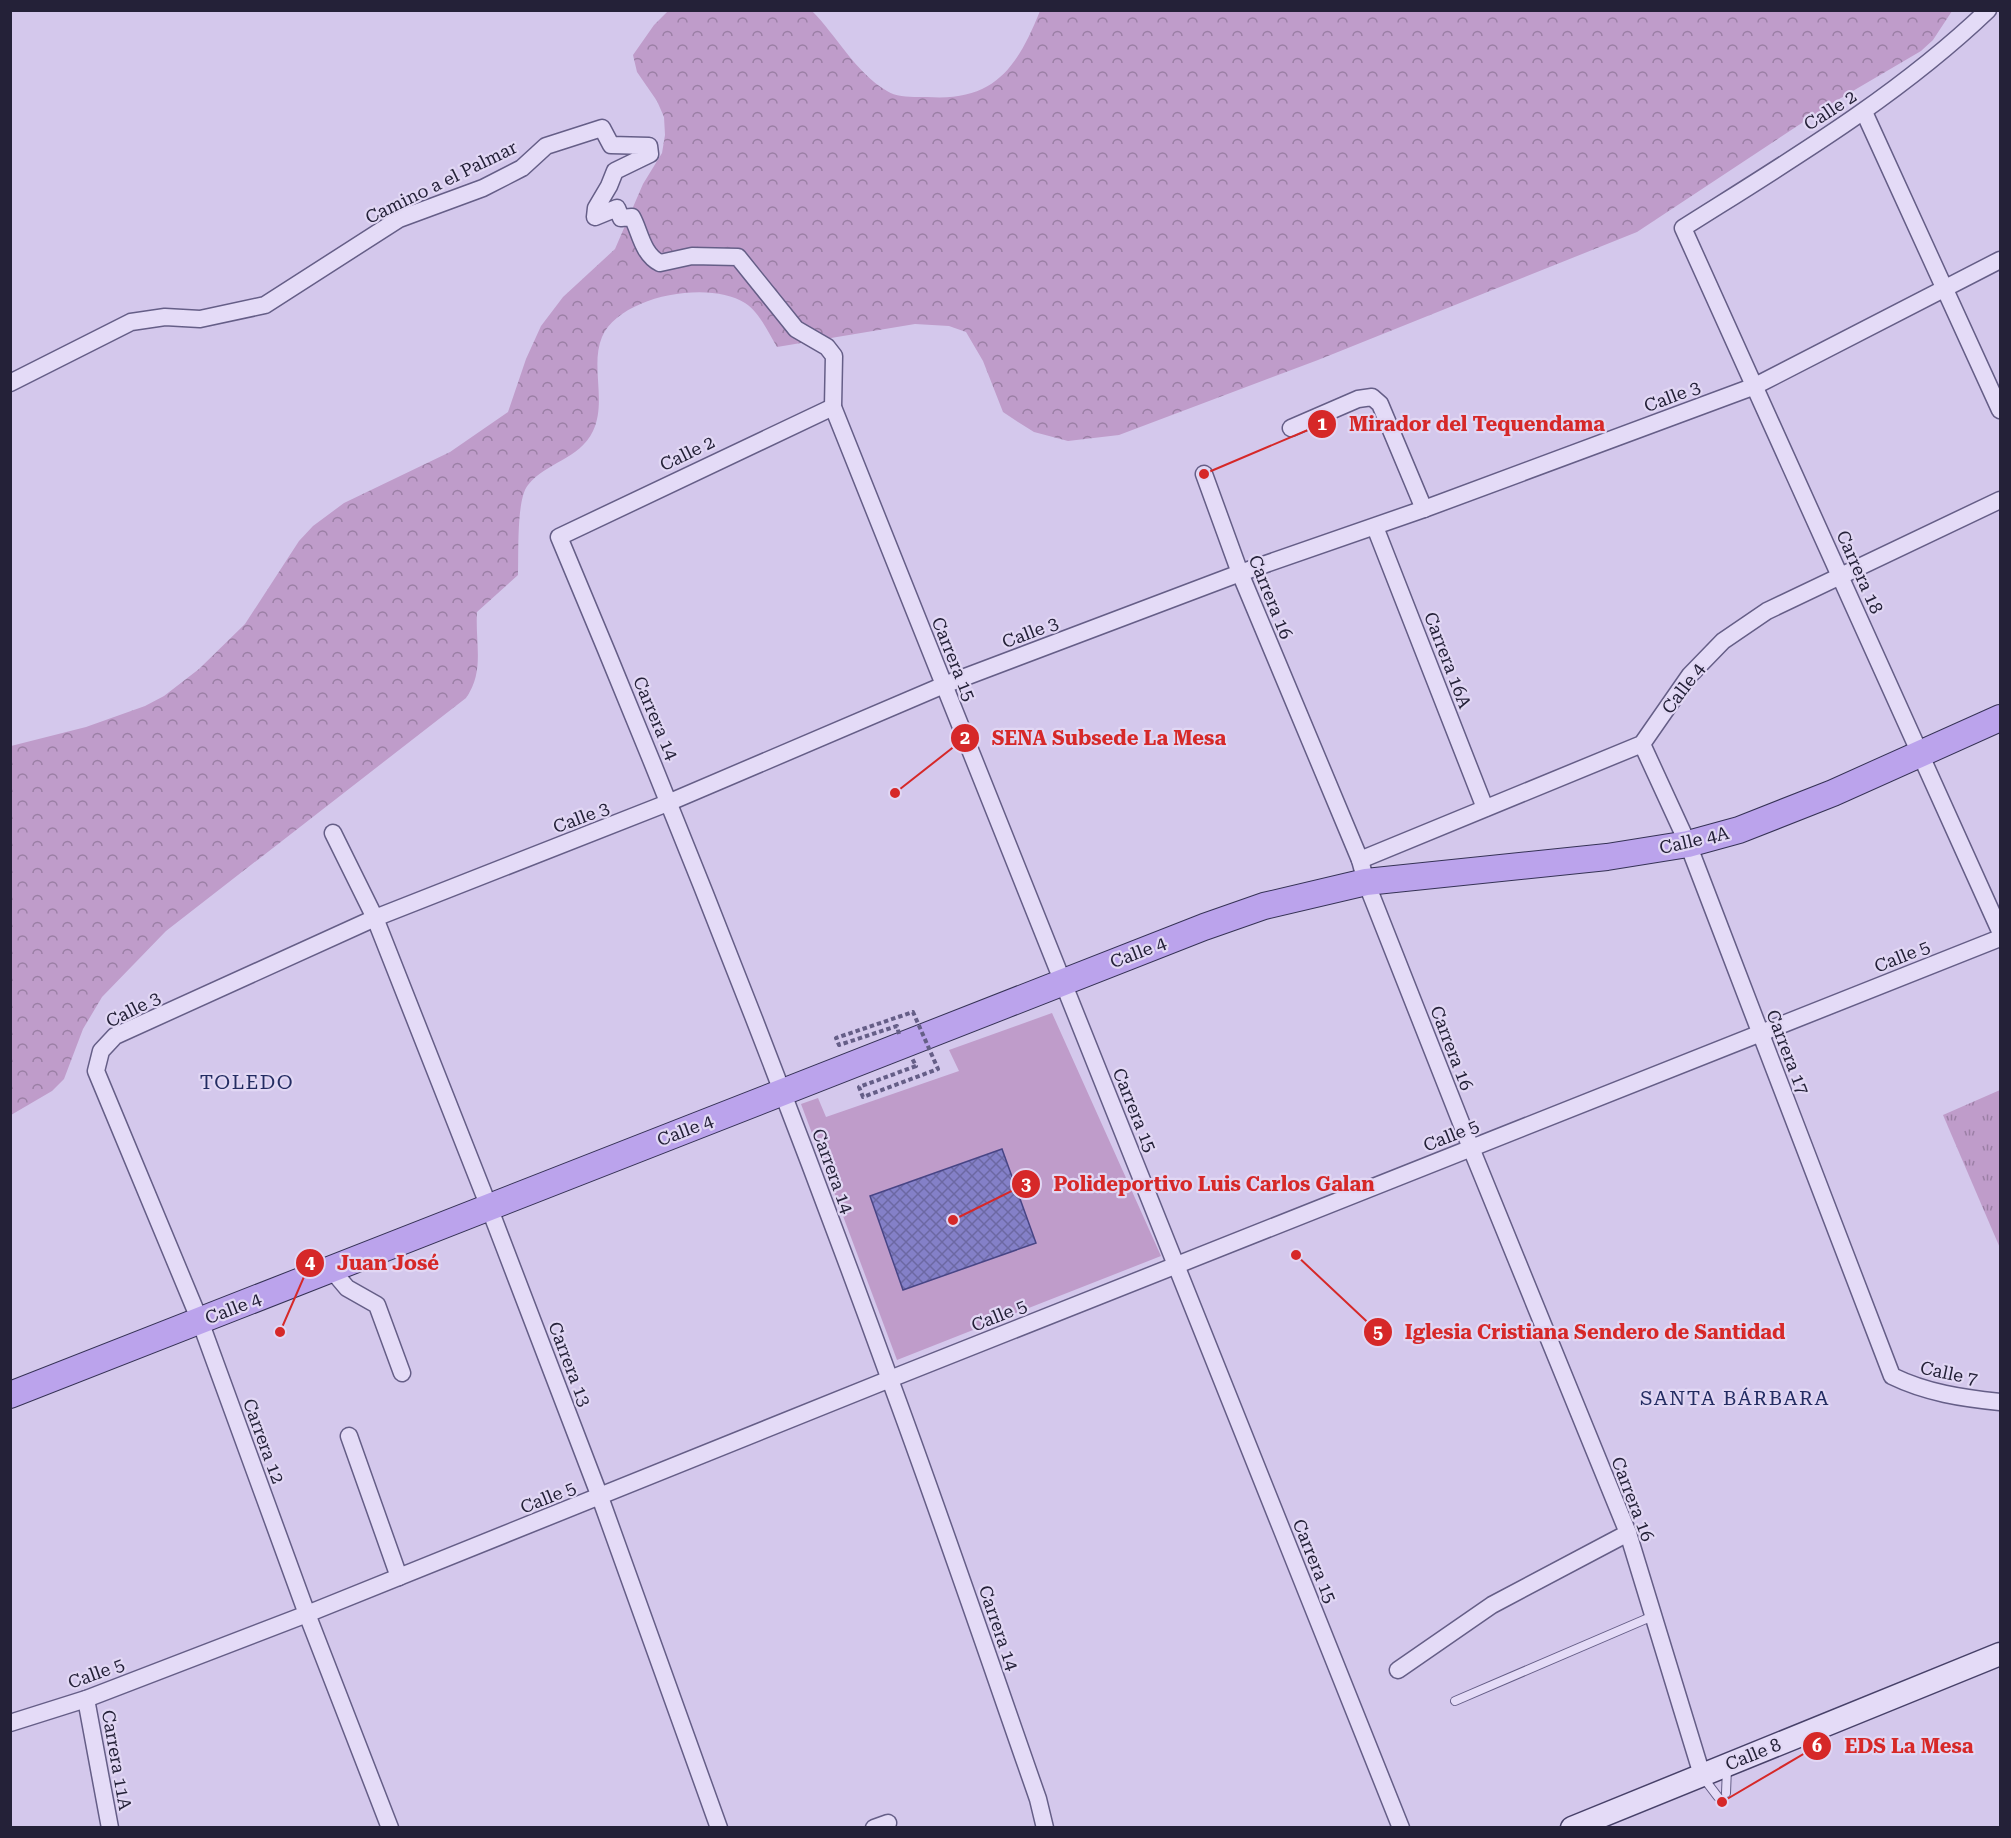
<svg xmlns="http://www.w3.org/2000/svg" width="2011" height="1838" viewBox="0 0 2011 1838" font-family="'Roboto Serif',serif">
	<defs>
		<pattern id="grass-tufts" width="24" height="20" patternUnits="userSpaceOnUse" patternTransform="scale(1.5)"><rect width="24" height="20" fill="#bf9cca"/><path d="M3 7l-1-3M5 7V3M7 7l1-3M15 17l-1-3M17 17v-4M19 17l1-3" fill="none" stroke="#9b7fa5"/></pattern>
		<pattern id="forest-crowns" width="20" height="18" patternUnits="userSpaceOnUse" patternTransform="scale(1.5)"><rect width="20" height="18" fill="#bf9cca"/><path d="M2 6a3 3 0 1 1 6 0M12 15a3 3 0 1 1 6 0" fill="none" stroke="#9b7fa5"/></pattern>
		<pattern id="building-cross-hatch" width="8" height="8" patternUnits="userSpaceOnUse" patternTransform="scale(1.5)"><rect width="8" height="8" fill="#8480c8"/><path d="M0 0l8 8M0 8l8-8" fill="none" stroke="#6c68a3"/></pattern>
	</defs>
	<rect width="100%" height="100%" fill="#d4c8ec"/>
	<polygon fill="url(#grass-tufts)" points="2000,1090 2000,1248 1943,1115"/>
	<path fill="url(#forest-crowns)" d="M668 11H812C837 36 855 72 887 91 897 98 915 97 927 97 994 102 1017 68 1040 11H1952L1933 40 1921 51 1829 105 1637 232 1318 360 1119 435 1068 441 1034 432 1018 422 1003 412 983 361 966 332 949 326 915 324 777 347C768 332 760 313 745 303 710 280 620 295 602 337 590 366 607 401 593 431 579 460 546 462 528 485 516 499 519 556 518 575L477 612C475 643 485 671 466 698L166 931 102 997 83 1029 64 1079 52 1091 11 1115V746L86 727 145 706 164 696 199 669 245 624 299 541 313 526 344 503 450 452 508 412 526 359 541 326 563 297 615 249 643 184 662 153 665 135 664 117 657 101 637 72 633 55 654 25Z"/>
	<polygon fill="#bf9cca" points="1052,1013 1161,1256 897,1360 801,1104 818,1098 826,1117 959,1071 949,1050"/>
	<polygon fill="url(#building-cross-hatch)" stroke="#484585" stroke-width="1.5" points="1002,1149 1036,1243 903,1290 870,1196"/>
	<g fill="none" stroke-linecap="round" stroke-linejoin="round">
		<defs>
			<g id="lane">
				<polyline points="1455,1701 1653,1616"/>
				<polyline points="1702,1776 1718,1797"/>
				<polyline points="1726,1793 1727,1768"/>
			</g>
			<g id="street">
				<path d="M1988 10C1897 97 1789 161 1683 228L2000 931"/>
				<polyline points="1864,112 2000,410"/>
				<path d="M10 383 131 322 165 317 200 319 265 305 399 219 483 188 522 168 546 146 602 128 611 145 649 146 650 154 615 171 609 186 596 208 595 217 617 208 621 218 632 217C640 231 642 254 660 263L692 256 738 257 796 329 827 347 834 356 833 407 1401 1828"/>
				<path d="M833 407 559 537C676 815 786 1094 889 1377 941 1517 989 1659 1038 1799L1045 1828"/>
				<polyline points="1291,428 1358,399 1372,397 1380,404 1424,509"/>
				<polyline points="1204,474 1240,573 1360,860 1366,882 1471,1148 1628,1533 1702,1775"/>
				<polyline points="1375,527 1485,808"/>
				<path d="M1642 744 1688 844 1892 1376C1927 1393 1962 1398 2000 1402"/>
				<polyline points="333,833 375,918 489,1207 600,1497 719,1828"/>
				<polyline points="1360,860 1642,744 1690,675 1723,641 1767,611 2000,500"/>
				<polyline points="331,1269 347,1288 377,1305 402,1373"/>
				<polyline points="349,1436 399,1577"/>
				<polyline points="1398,1670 1492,1605 1628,1533"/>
				<polyline points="86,1699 110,1828"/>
				<polyline points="10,1723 86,1699 307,1614 890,1379 2000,938"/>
				<polyline points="390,1828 307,1614 200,1321 96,1071 101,1051 115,1036 375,918 670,802 944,685 1240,573 1424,509 1755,386 2000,260"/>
				<polyline points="874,1828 888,1823"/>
			</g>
			<polyline id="secondary" points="1572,1828 2000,1654"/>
			<polyline id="primary" points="10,1395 1204,927 1264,906 1366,882 1607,857 1688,844 1739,830 1833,793 2000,718"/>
		</defs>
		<use href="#lane" stroke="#655e87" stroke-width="10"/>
		<use href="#street" stroke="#655e87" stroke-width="19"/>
		<use href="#secondary" stroke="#474169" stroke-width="25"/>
		<use href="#primary" stroke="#353255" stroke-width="28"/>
		<use href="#lane" stroke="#e4dbf7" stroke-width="8"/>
		<use href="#street" stroke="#e4dbf7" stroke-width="16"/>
		<use href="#secondary" stroke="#e4dbf7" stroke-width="22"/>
		<use href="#primary" stroke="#bba3ec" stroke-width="26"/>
		<polyline stroke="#655e87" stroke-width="4" stroke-dasharray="4.5 3" stroke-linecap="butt" points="899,1034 897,1026 839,1045 836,1038 913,1012 938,1069 863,1097 859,1087 916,1066 912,1058"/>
	</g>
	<g text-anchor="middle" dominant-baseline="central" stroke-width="4.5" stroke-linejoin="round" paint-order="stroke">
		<g font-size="18" fill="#242138" stroke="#e1d7f4">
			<text transform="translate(1830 110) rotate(-33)">Calle 2</text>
			<text transform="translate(441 182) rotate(-26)">Camino a el Palmar</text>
			<text transform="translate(1672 396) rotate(-21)">Calle 3</text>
			<text transform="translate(687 453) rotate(-26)">Calle 2</text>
			<text transform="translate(1860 572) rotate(66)">Carrera 18</text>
			<text transform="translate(1271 597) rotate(68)">Carrera 16</text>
			<text transform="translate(1030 632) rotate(-21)">Calle 3</text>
			<text transform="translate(954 659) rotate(68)">Carrera 15</text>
			<text transform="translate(1448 660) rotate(69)">Carrera 16A</text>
			<text transform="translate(1683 688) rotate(-53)">Calle 4</text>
			<text transform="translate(656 718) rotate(67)">Carrera 14</text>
			<text transform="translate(581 817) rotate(-21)">Calle 3</text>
			<text transform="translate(1694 840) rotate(-13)">Calle 4A</text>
			<text transform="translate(1138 952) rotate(-21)">Calle 4</text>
			<text transform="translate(1902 956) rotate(-22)">Calle 5</text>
			<text transform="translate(133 1009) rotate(-27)">Calle 3</text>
			<text transform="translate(1452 1048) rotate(69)">Carrera 16</text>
			<text transform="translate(1788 1052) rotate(69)">Carrera 17</text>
			<text transform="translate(1135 1110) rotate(68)">Carrera 15</text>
			<text transform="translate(685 1130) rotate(-21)">Calle 4</text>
			<text transform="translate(1451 1135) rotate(-22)">Calle 5</text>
			<text transform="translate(833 1171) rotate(70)">Carrera 14</text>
			<text transform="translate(233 1308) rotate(-21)">Calle 4</text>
			<text transform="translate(999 1315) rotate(-22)">Calle 5</text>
			<text transform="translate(570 1364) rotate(69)">Carrera 13</text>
			<text transform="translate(1949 1373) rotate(12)">Calle 7</text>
			<text transform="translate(264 1441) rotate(70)">Carrera 12</text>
			<text transform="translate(548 1497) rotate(-22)">Calle 5</text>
			<text transform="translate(1633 1499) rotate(69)">Carrera 16</text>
			<text transform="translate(1315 1561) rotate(68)">Carrera 15</text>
			<text transform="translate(999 1628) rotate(71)">Carrera 14</text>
			<text transform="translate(96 1673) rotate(-20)">Calle 5</text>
			<text transform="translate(1753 1754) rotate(-22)">Calle 8</text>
			<text transform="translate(117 1760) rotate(80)">Carrera 11A</text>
		</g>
		<g font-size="20" letter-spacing="1.5" fill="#232c62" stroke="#e1d7f4">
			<text x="247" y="1082">TOLEDO</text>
			<text x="1735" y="1398">SANTA BÁRBARA</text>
		</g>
	</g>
	<path fill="none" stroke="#d62828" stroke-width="2" d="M1204 474L1322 424M895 793L965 738M953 1220L1026 1184M280 1332L310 1263M1296 1255L1378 1332M1722 1802L1817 1746"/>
	<g fill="#d62828" stroke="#e1d7f4" stroke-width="2">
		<circle cx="1204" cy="474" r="6"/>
		<circle cx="895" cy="793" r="6"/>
		<circle cx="953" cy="1220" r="6"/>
		<circle cx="280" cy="1332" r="6"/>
		<circle cx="1296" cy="1255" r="6"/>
		<circle cx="1722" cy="1802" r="6"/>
		<circle cx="1322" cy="424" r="15"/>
		<circle cx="965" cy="738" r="15"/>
		<circle cx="1026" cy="1184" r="15"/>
		<circle cx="310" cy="1263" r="15"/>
		<circle cx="1378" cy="1332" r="15"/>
		<circle cx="1817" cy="1746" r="15"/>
	</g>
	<g font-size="18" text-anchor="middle" font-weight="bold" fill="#fff">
		<text x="1322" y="430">1</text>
		<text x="965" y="744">2</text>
		<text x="1026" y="1190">3</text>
		<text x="310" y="1269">4</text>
		<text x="1378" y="1338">5</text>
		<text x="1817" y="1752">6</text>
	</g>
	<g font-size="20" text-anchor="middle" font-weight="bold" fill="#d62828" stroke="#e1d7f4" stroke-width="4.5" stroke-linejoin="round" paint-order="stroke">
		<text x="1477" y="431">Mirador del Tequendama</text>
		<text x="1109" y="745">SENA Subsede La Mesa</text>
		<text x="1214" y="1191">Polideportivo Luis Carlos Galan</text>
		<text x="388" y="1270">Juan José</text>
		<text x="1595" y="1339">Iglesia Cristiana Sendero de Santidad</text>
		<text x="1909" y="1753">EDS La Mesa</text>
	</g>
	<rect width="2011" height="1838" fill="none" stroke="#242138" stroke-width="24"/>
</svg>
